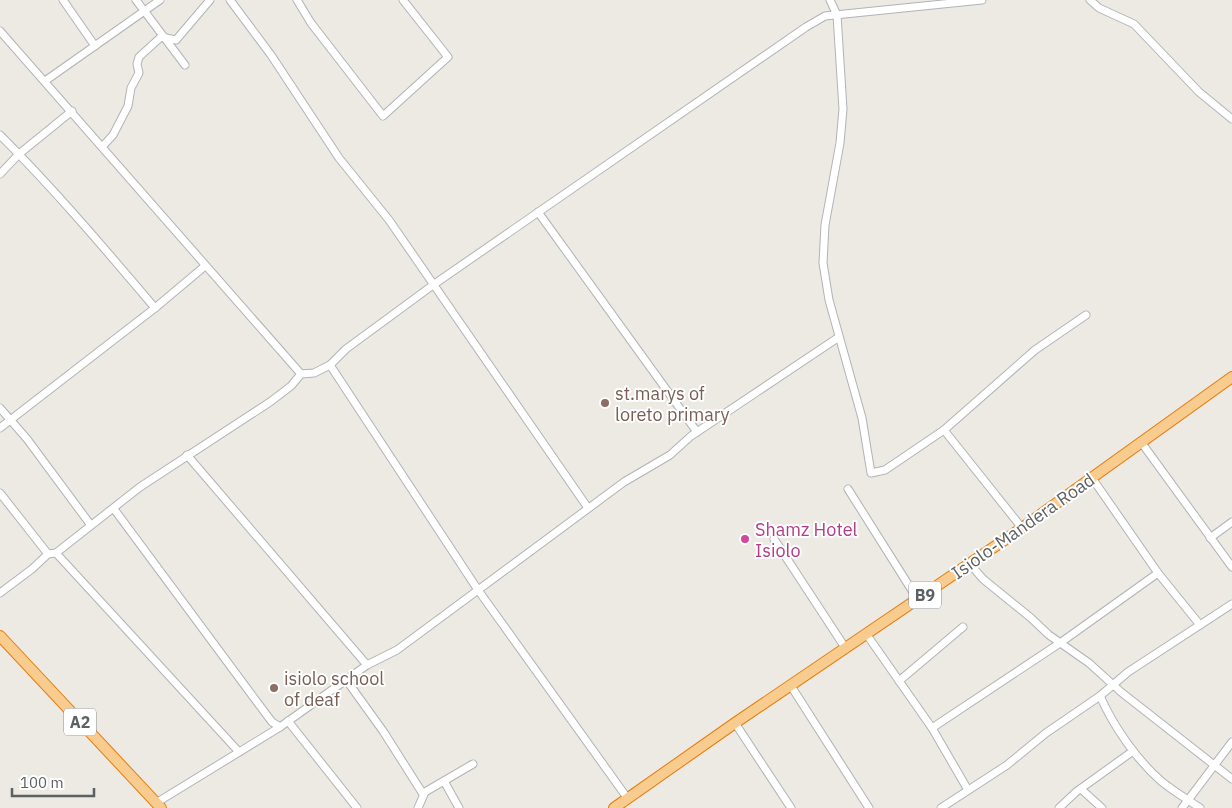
<svg xmlns="http://www.w3.org/2000/svg" width="1232" height="808" viewBox="0 0 1232 808" font-family="'IBM Plex Sans',sans-serif">
	<rect width="100%" height="100%" fill="#ede9e3"/>
	<g fill="none" stroke-linecap="round" stroke-linejoin="round">
		<defs>
			<g id="minor">
				<polyline points="63,0 95,46"/>
				<polyline points="136,0 185,65"/>
				<polyline points="230,0 271,55 339,158 389,220 588,508"/>
				<polyline points="297,0 311,23 383,116 448,57 403,0"/>
				<polyline points="830,0 837,15 843,109 840,143 825,225 823,263 829,300 862,418 871,473 885,470 944,430 1035,350 1086,315"/>
				<polyline points="1090,0 1099,8 1134,24 1199,92 1232,119"/>
				<polyline points="0,31 301,374"/>
				<polyline points="45,81 160,0"/>
				<path d="M0 135C55 190 105 249 155 308"/>
				<polyline points="102,147 113,135 128,106 131,88 139,73 137,64 139,57 161,37 176,40 210,0"/>
				<polyline points="0,174 19,154 72,111"/>
				<polyline points="538,212 697,432"/>
				<polyline points="330,365 478,590 628,799"/>
				<polyline points="0,408 27,439 90,524"/>
				<polyline points="0,428 155,308 205,266"/>
				<polyline points="944,430 1022,528"/>
				<polyline points="1141,442 1232,567"/>
				<polyline points="187,455 367,665"/>
				<polyline points="1092,478 1158,573 1200,625"/>
				<polyline points="848,489 918,600"/>
				<polyline points="0,493 48,554"/>
				<polyline points="114,509 257,702 272,722 280,727"/>
				<polyline points="1210,538 1232,522"/>
				<polyline points="774,539 846,649"/>
				<polyline points="56,553 239,752"/>
				<polyline points="970,564 983,579 1031,618 1049,635 1089,663 1121,692 1232,779"/>
				<polyline points="0,593 32,569 48,554 56,553 140,487 270,402 291,386 301,374 314,373 330,365 346,349 433,285 806,27 825,16 982,0"/>
				<polyline points="867,635 932,728 968,790"/>
				<polyline points="347,681 383,731 423,794"/>
				<polyline points="899,681 963,627"/>
				<polyline points="791,686 869,808"/>
				<path d="M1100 696C1114 727 1136 759 1161 781 1173 791 1187 799 1200 808"/>
				<polyline points="288,721 357,808"/>
				<polyline points="735,723 791,808"/>
				<polyline points="932,728 1060,643 1158,573"/>
				<polyline points="444,781 459,808"/>
				<polyline points="1081,789 1102,808"/>
				<polyline points="156,803 280,727 367,665 397,650 624,482 670,455 691,436 839,337"/>
				<polyline points="418,808 425,792 473,764"/>
				<polyline points="941,808 1007,765 1046,733 1100,696 1128,672 1232,604"/>
				<polyline points="1059,808 1076,792 1133,751"/>
				<polyline points="1182,808 1232,742"/>
			</g>
			<g id="highway">
				<polyline points="0,636 161,808"/>
				<polyline points="614,808 735,723 1022,528 1232,377"/>
			</g>
		</defs>
		<use href="#minor" stroke="#b0b4b7" stroke-width="9"/>
		<use href="#highway" stroke="#e67c0a" stroke-width="12"/>
		<use href="#minor" stroke="#fff" stroke-width="7"/>
		<use href="#highway" stroke="#f8cb8f" stroke-width="10"/>
	</g>
	<g fill="#8d6e63" stroke="#fff" stroke-width="2">
		<circle cx="605" cy="403" r="5"/>
		<circle cx="274" cy="688" r="5"/>
	</g>
	<circle fill="#d1479c" stroke="#fff" stroke-width="2" cx="745" cy="539" r="5"/>
	<g text-anchor="middle" dominant-baseline="central" stroke-width="4" stroke-linejoin="round" paint-order="stroke">
		<g fill="#fff" stroke="#8c9092" stroke-width="1">
			<rect x="909" y="581.5" width="32" height="27" rx="4"/>
			<rect x="64" y="708.5" width="32" height="27" rx="4"/>
		</g>
		<g font-size="16" font-weight="bold" fill="#5b6063">
			<text x="925" y="595">B9</text>
			<text x="80" y="722">A2</text>
		</g>
		<g font-size="18" fill="#785e54" stroke="#fff" text-anchor="start">
			<text x="615" y="393">st.marys of<tspan x="615" dy="21">loreto primary</tspan></text>
			<text x="284" y="678">isiolo school<tspan x="284" dy="21">of deaf</tspan></text>
		</g>
		<g font-size="18" fill="#5b6063" stroke="#fff">
			<text transform="translate(1023 526) rotate(-35)">Isiolo-Mandera Road</text>
		</g>
		<g font-size="18" fill="#b23c85" stroke="#fff" text-anchor="start">
			<text x="755" y="529">Shamz Hotel<tspan x="755" dy="21">Isiolo</tspan></text>
		</g>
	</g>
	<path d="M12 788v8h82v-8" fill="none" stroke="#5b6063" stroke-width="2.5"/>
	<text x="20" y="788" font-size="15" fill="#5b6063" stroke="#ffffff" stroke-width="4" paint-order="stroke">100 m</text>
</svg>
